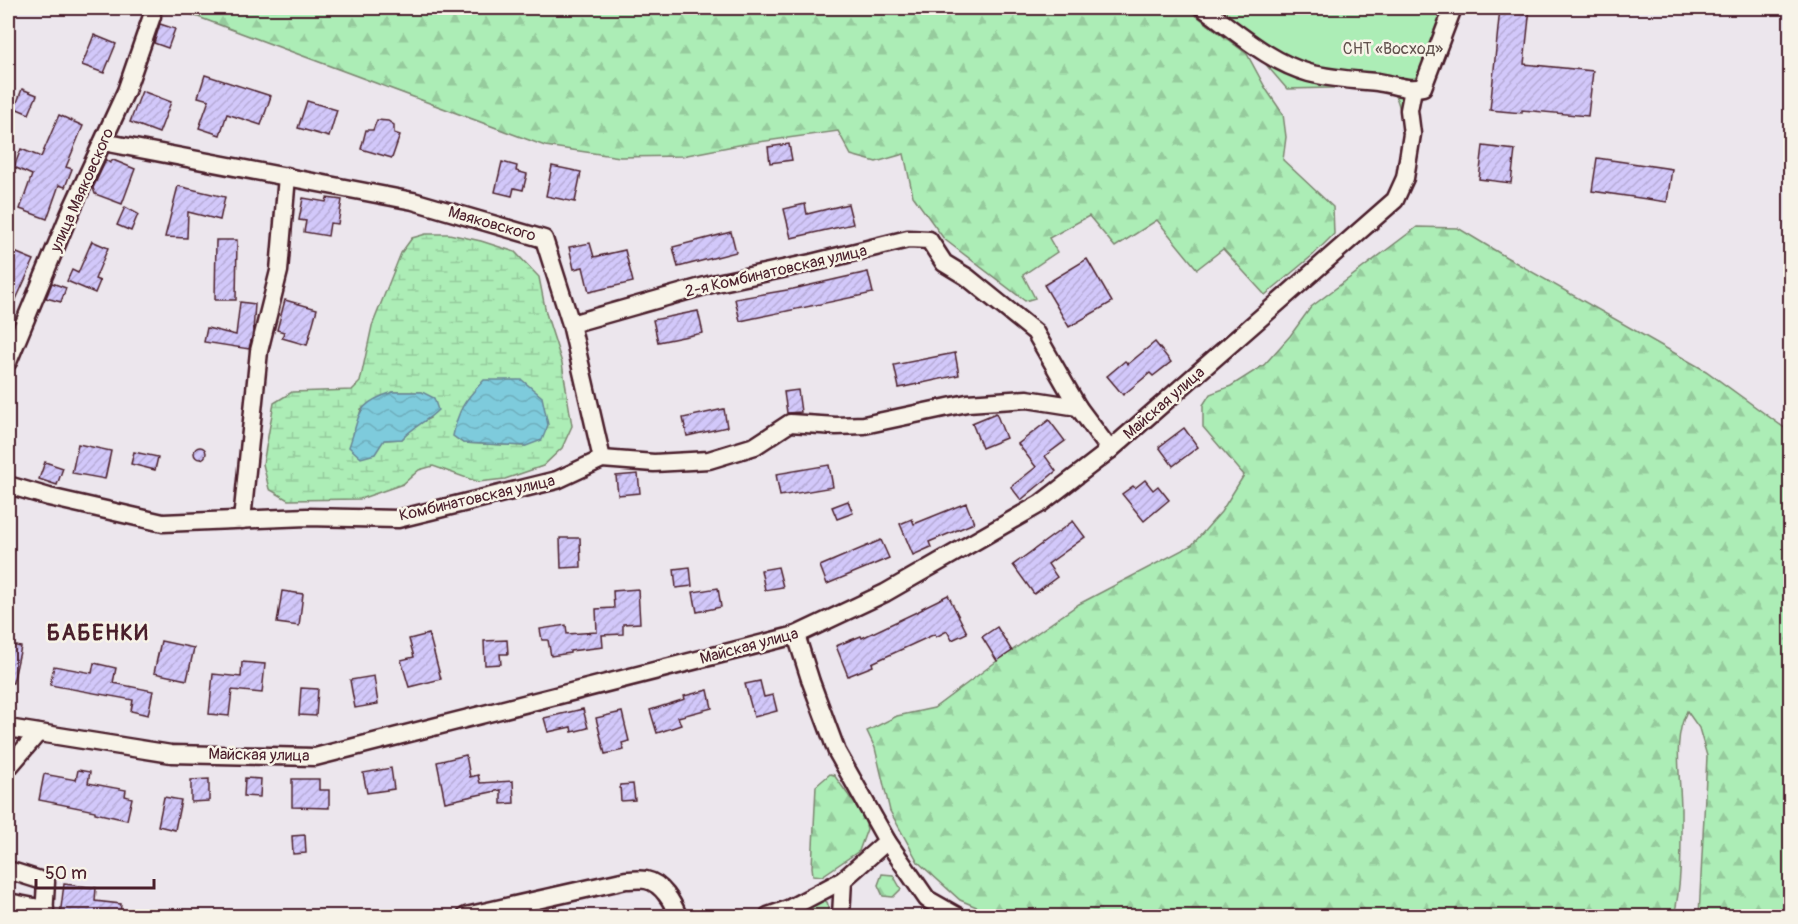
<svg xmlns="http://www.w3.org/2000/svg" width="1798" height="924" viewBox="0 0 1798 924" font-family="Pangolin,sans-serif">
	<defs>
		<pattern id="forest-firs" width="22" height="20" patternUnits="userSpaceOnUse" patternTransform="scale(1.5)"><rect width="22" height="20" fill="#acedb6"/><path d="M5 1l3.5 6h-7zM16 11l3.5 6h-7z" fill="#96cb9d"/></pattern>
		<pattern id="wetland-marsh" width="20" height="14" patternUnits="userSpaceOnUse" patternTransform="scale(1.5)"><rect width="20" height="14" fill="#acedb6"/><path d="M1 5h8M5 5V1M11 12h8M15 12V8" fill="none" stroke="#96cb9d"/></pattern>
		<pattern id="water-waves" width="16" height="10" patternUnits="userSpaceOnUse" patternTransform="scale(1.5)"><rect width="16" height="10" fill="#7ecbdc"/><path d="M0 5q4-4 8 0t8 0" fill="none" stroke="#6eaebd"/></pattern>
		<pattern id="building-hatch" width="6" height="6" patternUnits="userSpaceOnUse" patternTransform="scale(1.5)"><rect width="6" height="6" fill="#d2c8fa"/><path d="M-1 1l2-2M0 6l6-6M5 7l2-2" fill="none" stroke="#b6abd6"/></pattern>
	</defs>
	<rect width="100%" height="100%" fill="#ece6ed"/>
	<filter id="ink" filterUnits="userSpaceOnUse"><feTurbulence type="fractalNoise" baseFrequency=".0167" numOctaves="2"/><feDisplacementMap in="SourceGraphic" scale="12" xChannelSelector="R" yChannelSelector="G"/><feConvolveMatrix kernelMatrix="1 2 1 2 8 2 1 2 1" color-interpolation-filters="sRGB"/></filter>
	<g filter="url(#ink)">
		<path fill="#acedb6" stroke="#7b8670" stroke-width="1.5" d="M1203 8H1453L1414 115 1402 123C1398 100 1400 92 1375 87L1287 89 1262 60Z"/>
		<g fill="url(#forest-firs)" stroke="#7b8670" stroke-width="1.5">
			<polygon points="174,8 1186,8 1247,54 1266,89 1283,114 1286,137 1283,160 1333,207 1334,234 1313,255 1265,295 1223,249 1197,269 1157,220 1115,247 1089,216 1049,238 1057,252 1023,275 1035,298 1025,301 944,239 913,196 904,154 876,162 851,155 838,131 744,144 682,156 620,157 545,146"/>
			<path d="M1417 227 1458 228 1506 257 1706 371 1790 432V916H1699L1707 756 1699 728 1687 711C1672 740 1681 779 1681 811 1681 846 1682 883 1674 916H998L960 900 918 862 890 811 875 748 867 731 897 716 934 708 997 661 1079 604 1192 545 1221 512 1244 475 1203 427V405L1210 394 1231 386 1264 365 1290 336 1311 307Z"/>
			<polygon points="830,774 834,775 864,817 867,829 859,851 822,876 813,875 812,867 816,786"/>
			<polygon points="882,874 893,875 901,889 893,897 883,896 878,885"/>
			<polygon points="822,899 827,902 829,908 826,916 792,916"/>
		</g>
		<path fill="url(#wetland-marsh)" stroke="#7b8670" stroke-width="1.5" fill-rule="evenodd" d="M426 234H449L481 241 515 252 539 277 546 313 562 363 572 426 562 448 543 466 505 479 478 482 433 466 419 470 403 484 360 499 288 500 269 489 263 464 274 403 292 392 352 390 360 382 372 326 401 253 412 238ZM393 392H422L430 418 414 426 402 439 384 440 357 427 361 409ZM453 436 526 446 463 443Z"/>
		<g fill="url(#water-waves)" stroke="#698695" stroke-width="1.5">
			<path d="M484 380H522L542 397 548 425 542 440 526 446 463 443 453 436C458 409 465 400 484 380Z"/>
			<path d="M393 392H422L434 398 438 410C426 422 414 426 402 439L384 440 375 454 361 458 349 447C361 413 355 404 393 392Z"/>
		</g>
		<g fill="url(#building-hatch)" stroke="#4a1f2b" stroke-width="1.5">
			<polygon points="1500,8 1530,8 1524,64 1593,71 1588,116 1522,110 1522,113 1490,110"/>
			<polygon points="160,24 175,29 168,48 154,43"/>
			<polygon points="94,35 116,44 104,73 82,65"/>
			<polygon points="205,75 271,96 261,125 227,114 220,135 199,128 209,100 198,97"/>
			<polygon points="22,89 37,95 29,114 15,108"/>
			<polygon points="142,91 171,102 159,133 130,122"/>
			<polygon points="307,101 337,110 329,137 298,128"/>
			<polygon points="59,115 83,126 66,167 72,169 65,187 59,185 47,219 20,209 32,175 14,167 21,149 41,157"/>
			<polygon points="377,120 388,121 394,125 394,133 400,135 392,158 361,149 366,130 373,130"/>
			<polygon points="789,144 792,160 770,163 768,147"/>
			<polygon points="1483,146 1515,150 1511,183 1479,179"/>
			<polygon points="1597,158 1672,169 1667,202 1592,191"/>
			<polygon points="106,160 110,163 113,160 135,169 122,204 95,194 93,188"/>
			<polygon points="502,162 517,166 516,171 527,174 523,190 514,188 512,196 495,192"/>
			<polygon points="552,166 581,172 575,202 546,196"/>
			<polygon points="178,186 225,197 220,220 188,212 187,238 165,237"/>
			<polygon points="303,198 326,202 327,198 342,200 338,224 330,223 328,236 304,232 306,221 299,220"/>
			<polygon points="805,204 807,214 848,204 853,224 791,238 784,209"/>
			<polygon points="125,207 138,214 131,231 117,225"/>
			<polygon points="731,232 736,252 678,267 673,247"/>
			<polygon points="216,240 237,240 236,300 215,300"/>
			<polygon points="92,241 108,248 95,279 100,281 95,293 67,281 72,270 78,273"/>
			<polygon points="590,243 594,257 625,250 633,282 589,292 583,267 574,269 569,247"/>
			<polygon points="12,251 34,260 8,317 8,261"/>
			<polygon points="1087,259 1112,302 1069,327 1044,285"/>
			<polygon points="868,272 873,293 740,321 735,299 793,289"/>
			<polygon points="52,283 66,288 61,302 46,298"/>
			<polygon points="285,300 317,309 307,345 282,338 284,332 277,330"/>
			<polygon points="240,302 255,304 253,332 249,349 204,342 207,328 236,335"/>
			<polygon points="698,311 703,333 658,342 653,320"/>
			<polygon points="1155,342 1171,362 1153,376 1150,373 1123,395 1107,376 1125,361 1128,364"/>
			<polygon points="955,353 959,375 899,388 894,365"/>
			<polygon points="798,390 801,412 787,413 784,392"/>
			<polygon points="724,409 727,427 687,436 683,418"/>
			<polygon points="996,413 1006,438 982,448 972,423"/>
			<polygon points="1049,420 1065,441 1045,456 1056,471 1021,500 1011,487 1036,467 1018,444"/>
			<polygon points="1184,428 1198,447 1173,466 1159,447"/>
			<polygon points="78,444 111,451 105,479 72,473"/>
			<circle cx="200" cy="453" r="6"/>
			<polygon points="134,452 158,457 155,470 131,464"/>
			<polygon points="45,462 63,468 57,485 39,479"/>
			<polygon points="829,465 833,487 780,496 776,474"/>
			<polygon points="638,474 640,493 618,495 616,476"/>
			<polygon points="1145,480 1153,490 1158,486 1169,500 1144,521 1122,494 1133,486 1135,488"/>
			<polygon points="848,501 853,513 837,519 832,507"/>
			<polygon points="966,503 974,523 929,542 931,547 913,555 900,524 912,519 914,524"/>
			<polygon points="1073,521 1085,537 1048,564 1057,577 1034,594 1013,565"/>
			<polygon points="560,538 580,538 581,567 561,568"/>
			<polygon points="881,540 889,558 827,584 820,566"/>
			<polygon points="690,567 692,586 676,588 674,569"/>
			<polygon points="778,567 783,587 765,590 761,570"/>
			<polygon points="718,588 721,607 697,612 693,592"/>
			<polygon points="638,589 640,623 623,624 623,634 602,635 603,647 570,651 570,653 551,656 548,640 542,640 540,629 566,625 567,634 597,632 596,609 614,608 613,591"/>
			<polygon points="282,591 303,594 299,626 277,623"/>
			<polygon points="948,595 967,633 952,640 947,631 936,637 935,634 872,663 873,666 848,676 836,646 861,636 862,638 923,609 922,608"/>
			<polygon points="997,627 1012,651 997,661 982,637"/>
			<polygon points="429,634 441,679 409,687 401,660 414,657 409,639"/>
			<polygon points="507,640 508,654 500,654 501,664 485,665 484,641"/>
			<polygon points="161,641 194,648 187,680 154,673"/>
			<polygon points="8,644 21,647 13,683 8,683"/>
			<polygon points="242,662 265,664 262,693 232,690 229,716 209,714 213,674 241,677"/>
			<polygon points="94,663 116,668 113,683 153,691 148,715 131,711 133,700 50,685 54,666 92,673"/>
			<polygon points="374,676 378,704 355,708 350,680"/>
			<polygon points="760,681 764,697 773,695 777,711 754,717 745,684"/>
			<polygon points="301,688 318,689 316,716 299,715"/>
			<polygon points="708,690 712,708 678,717 681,725 657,733 650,710 685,699 684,696"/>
			<polygon points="583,709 588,728 572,732 571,727 548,732 544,718"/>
			<polygon points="622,712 629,741 622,743 624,750 605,754 596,718"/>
			<polygon points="466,755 470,777 478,775 480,783 513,781 514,803 501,804 501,790 445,802 437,762"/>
			<polygon points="391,768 394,789 367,793 363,773"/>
			<polygon points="78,770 90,772 88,783 126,790 125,796 132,798 127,820 95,813 95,811 39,800 44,774 76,780"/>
			<polygon points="245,778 261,779 260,797 244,796"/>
			<polygon points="209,779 209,801 191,802 191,780"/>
			<polygon points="292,779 319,779 319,790 329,790 329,808 292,807"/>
			<polygon points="633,784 635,800 621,801 620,785"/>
			<polygon points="164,797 181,800 175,830 158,826"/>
			<polygon points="305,835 306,853 293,854 292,836"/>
			<polygon points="64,884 96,888 95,901 121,904 120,916 60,916"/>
		</g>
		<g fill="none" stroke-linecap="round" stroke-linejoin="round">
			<defs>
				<g id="minor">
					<path d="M1203 8C1236 31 1269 62 1309 73 1332 79 1354 80 1377 82 1393 84 1407 91 1423 87L1453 8"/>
					<polyline points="103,142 413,201 544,239 571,324 602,459"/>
					<polyline points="571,324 712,284 811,263 908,239 929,240 944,263 967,277 1035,332 1078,407 1110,450"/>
					<polyline points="8,362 69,215 126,91 152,16"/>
					<polyline points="8,485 49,497 163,523 307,517 398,519 557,480 602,459 654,463 709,460 755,446 790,423 836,426 864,425 967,403 1027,399 1078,407"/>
					<polyline points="242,520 259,351 279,271 287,176"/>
					<polyline points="796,635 811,682 837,752 887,841 927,899 957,916"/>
					<polyline points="8,728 171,754 315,757 796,635 885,593 1040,504 1110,450 1395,200 1405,178 1412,134 1409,110 1413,89"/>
					<polyline points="8,768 38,733"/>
					<polyline points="8,870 46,882 44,916"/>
					<polyline points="8,902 45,909"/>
					<path d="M466 916 626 880C633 880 640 879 646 880 662 883 673 903 678 916"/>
					<polyline points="768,916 788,909 843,880 887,841"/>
					<polyline points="841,916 843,880"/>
				</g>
			</defs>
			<use href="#minor" stroke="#4a1f2b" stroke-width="21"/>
			<use href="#minor" stroke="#f7f3e8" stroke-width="16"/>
		</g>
	</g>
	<g text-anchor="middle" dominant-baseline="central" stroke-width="5" stroke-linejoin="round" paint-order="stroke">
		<g font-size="16" fill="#62524e" stroke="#f7f3e8">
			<text x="1393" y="49">СНТ «Восход»</text>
		</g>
		<g font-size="16" fill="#4a1f2b" stroke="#f7f3e8">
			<text transform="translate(82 190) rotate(-66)">улица Маяковского</text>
			<text transform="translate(492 224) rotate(16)">Маяковского</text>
			<text transform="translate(776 271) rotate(-13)">2-я Комбинатовская улица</text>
			<text transform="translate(1164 403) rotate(-41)">Майская улица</text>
			<text transform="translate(477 498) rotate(-13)">Комбинатовская улица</text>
			<text transform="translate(749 646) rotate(-15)">Майская улица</text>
			<text transform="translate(259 755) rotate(1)">Майская улица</text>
		</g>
		<g font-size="22" font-weight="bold" letter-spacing="1.5" fill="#4a1f2b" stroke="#f7f3e8">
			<text x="98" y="633">БАБЕНКИ</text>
		</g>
	</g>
	<rect width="1798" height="924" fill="none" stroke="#f7f3e8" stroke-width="30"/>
	<rect x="15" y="15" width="1768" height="894" fill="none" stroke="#4a1f2b" stroke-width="2" filter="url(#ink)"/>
	<path d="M36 879v9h118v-9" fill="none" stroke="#4a1f2b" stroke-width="3"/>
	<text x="45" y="879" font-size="18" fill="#4a1f2b" stroke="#f7f3e8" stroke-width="4.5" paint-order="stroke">50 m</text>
</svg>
